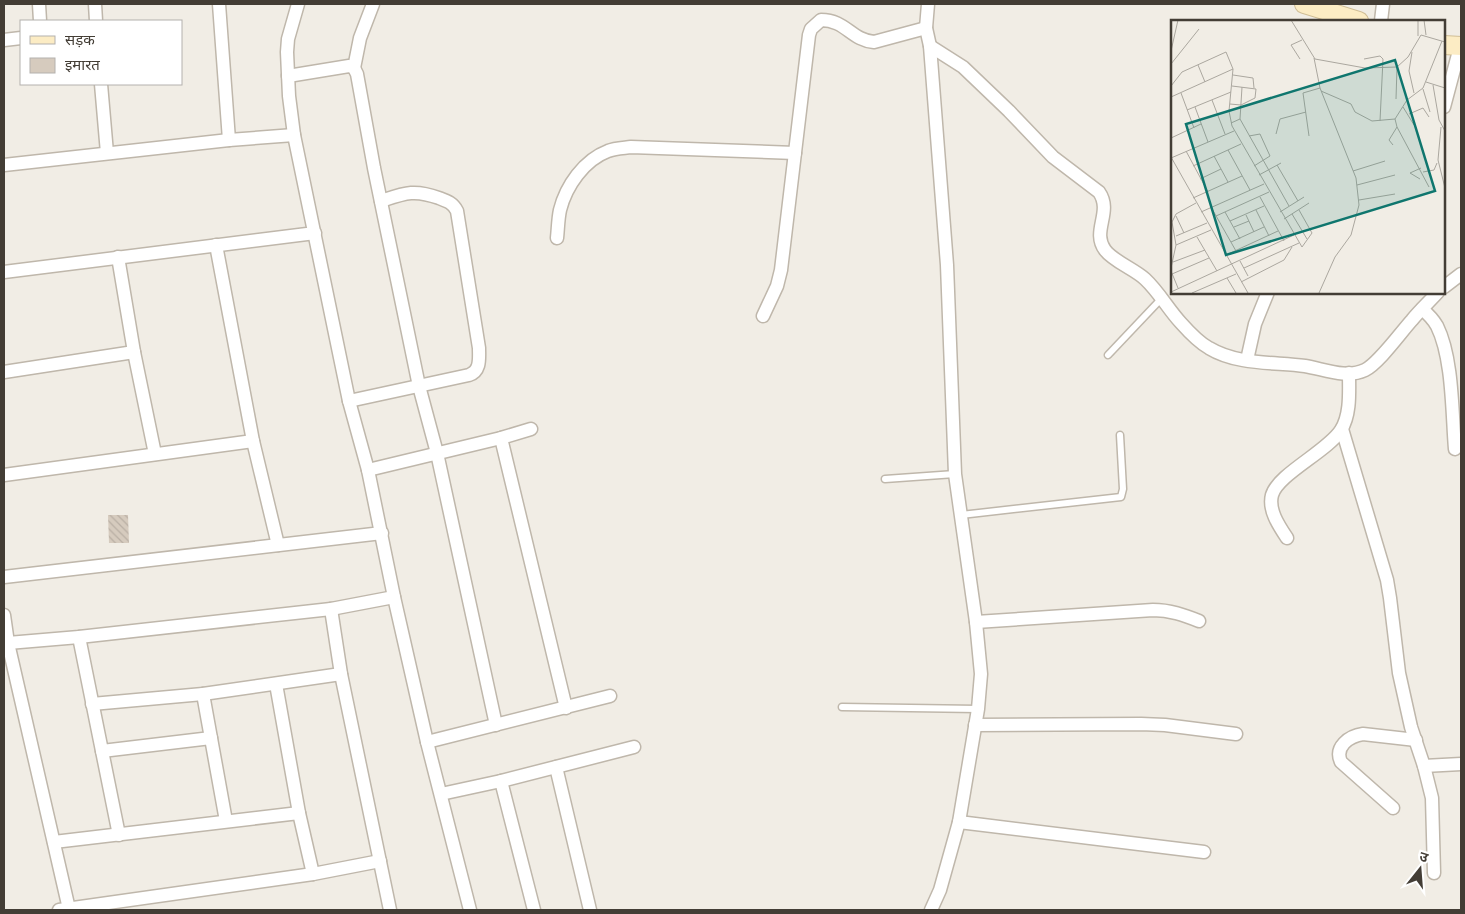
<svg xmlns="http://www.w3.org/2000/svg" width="1465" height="914" viewBox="0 0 1465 914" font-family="Roboto,'Noto Sans Devanagari',sans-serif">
	<defs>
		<pattern id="building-back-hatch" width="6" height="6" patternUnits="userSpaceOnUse" patternTransform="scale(1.25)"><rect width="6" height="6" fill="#d6cbbe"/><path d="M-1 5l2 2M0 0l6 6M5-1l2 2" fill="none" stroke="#b9afa4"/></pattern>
	</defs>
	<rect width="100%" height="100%" fill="#f1ede5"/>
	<polygon fill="url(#building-back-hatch)" points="108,515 128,515 129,543 109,543"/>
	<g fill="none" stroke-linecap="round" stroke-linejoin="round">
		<defs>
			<g id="service">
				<polyline points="1108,355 1162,298"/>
				<polyline points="885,479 955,474"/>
				<polyline points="961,515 1121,497 1123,489 1120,435"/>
				<polyline points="842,707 978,709"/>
			</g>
			<g id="minor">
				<polyline points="39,4 40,21"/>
				<polyline points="95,4 96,21"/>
				<polyline points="219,4 229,140"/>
				<polyline points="298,4 288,39 287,52 289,96 294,135 349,401 368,470 394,597 427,742 470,910"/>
				<polyline points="928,4 926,28 930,46 947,265 955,474 976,622 981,674 978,709 959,822 940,890 931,910"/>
				<polyline points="1381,21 1383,4"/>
				<polyline points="4,40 21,38"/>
				<path d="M930 46 963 67 1009 111 1053 157 1099 192C1113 212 1091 231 1105 250 1113 261 1134 269 1145 279 1159 292 1168 309 1181 323 1189 332 1198 342 1209 348 1237 365 1274 362 1305 366 1324 369 1346 379 1365 370 1379 363 1401 332 1412 320 1420 310 1429 302 1438 292"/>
				<polyline points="354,68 360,38 373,4"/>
				<polyline points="288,76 349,66 354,68 357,74 374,168 419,386 437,453 496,725"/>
				<polyline points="101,84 107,153"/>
				<polyline points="1444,107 1460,47"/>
				<polyline points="4,165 229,140 294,135"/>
				<path d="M557 238C558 229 558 219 560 210 566 186 584 160 608 151 615 148 624 148 631 147L795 153"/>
				<polyline points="216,245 253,441 278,545"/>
				<polyline points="118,257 134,352 155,454"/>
				<polyline points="4,272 315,233"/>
				<polyline points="1444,287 1461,274"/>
				<path d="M1422 309C1428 314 1433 319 1437 326 1453 358 1452 414 1455 449"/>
				<path d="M763 316 777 286 781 270 809 35 811 29 821 20C846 20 851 40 874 42L926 28"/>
				<polyline points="1247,360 1255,324 1268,292"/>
				<polyline points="4,372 134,352"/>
				<path d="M349 401 469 375C481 371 479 358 479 348L457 211C453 203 447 201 439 198 414 189 405 193 381 201"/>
				<polyline points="1342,429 1387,580 1390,598 1399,673 1411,727 1424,766 1432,798 1434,873"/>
				<polyline points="501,438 566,708"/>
				<polyline points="368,470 501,438 531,429"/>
				<polyline points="4,475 253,441"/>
				<path d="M1287 538C1279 526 1268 510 1272 495 1278 474 1328 451 1341 430 1351 414 1349 391 1349 373"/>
				<polyline points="4,577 382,533"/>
				<polyline points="331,609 341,674 390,910"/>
				<polyline points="4,615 8,643 69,909"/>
				<path d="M976 622 1153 610C1170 610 1184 615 1199 621"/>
				<polyline points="79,637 119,835"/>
				<polyline points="8,643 79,637 331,609 394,597"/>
				<polyline points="276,684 299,813 313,874"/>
				<polyline points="203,694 226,821"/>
				<polyline points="92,704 203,694 341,674"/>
				<polyline points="975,725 1141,724 1165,725 1236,734"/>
				<polyline points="427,742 610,696"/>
				<polyline points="102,751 211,738"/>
				<polyline points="1424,766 1461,764"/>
				<polyline points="556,767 590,910"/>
				<polyline points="501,781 534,910"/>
				<polyline points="441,794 501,781 634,747"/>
				<path d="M1393 808 1341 762C1334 747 1349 736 1363 734L1416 740"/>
				<polyline points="959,822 1204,852"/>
				<polyline points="54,842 299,813"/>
				<polyline points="59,910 313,874 380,861"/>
			</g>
			<g id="secondary">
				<polyline points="1304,4 1359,21"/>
				<polyline points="1444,45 1461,46"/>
			</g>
		</defs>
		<use href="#service" stroke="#bfb7ab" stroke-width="9"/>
		<use href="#minor" stroke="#bfb7ab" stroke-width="15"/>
		<use href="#secondary" stroke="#d0be96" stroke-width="20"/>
		<use href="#service" stroke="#fff" stroke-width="6"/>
		<use href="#minor" stroke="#fff" stroke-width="12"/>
		<use href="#secondary" stroke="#fcecc4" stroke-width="18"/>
	</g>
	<g transform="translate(1171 20)">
		<rect width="274" height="274" fill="#f1ede5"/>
		<path fill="none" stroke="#aba79f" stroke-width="1" d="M120 0 144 39 194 48 226 47 237 37 250 15 274 22M247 0V16M253 0 255 15M0 31 7 0M241 32 238 51 243 73M143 38 149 68 185 158 188 185 180 215 164 237 148 273M129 39 120 25 131 20M193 39 209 36 212 39 209 101M0 44 28 9M27 45 34 62M62 55 82 58 83 68M255 62 274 68M262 65 268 100 274 111M0 66 11 52 55 32 62 49 58 91 61 106 131 227 141 213 128 190M252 69 259 92M150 71 180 84 184 92 201 101 224 99 236 80 252 68 271 21M10 73 23 108M0 77 62 49M225 79 226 47M41 80 54 114M59 84 70 85 84 78 85 69 61 66M24 87 37 122M232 87 243 105M16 90 60 72M238 94 252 88 258 97M69 99 71 67M60 103 69 99 118 186M226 107 258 167M270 107 267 140 274 168M105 114 109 99 135 92M78 116 89 114 99 136 83 146M138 116 132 73 149 68M0 118 30 104M222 125 218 120 226 107 224 99M57 130 79 170M15 131 37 172M43 136 57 162M0 137 77 273M0 138 63 111M106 145 127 181M22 146 70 124M182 151 214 141M252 152 263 150 266 143M88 155 110 143M29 159 50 149M249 159 239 153 250 148M186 165 224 155M89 177 113 221M22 178 71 156M188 180 224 174M40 187 65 231M85 190 98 216M30 192 93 164M54 192 69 219M109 192 133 177M121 194 136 219M75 195 83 212M5 196 13 213M45 196 98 172M113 199 138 183M59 201 93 186M63 207 78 201M5 216 36 203M26 217 46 251M60 222 93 207M5 225 40 210M55 235 107 211M69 241 77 256M2 242 34 230M0 248 5 225 1 202 5 194 25 183M73 248 128 223M0 251 7 268M1 254 38 238M56 258 65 273M70 262 113 240 121 227M0 272 123 215M21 273 65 254"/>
		<path fill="#0f766e" fill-opacity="0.15" stroke="#0f766e" stroke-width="2.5" d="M224 40 264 171 55 235 15 104Z"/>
		<rect width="274" height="274" fill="none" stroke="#433d35" stroke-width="2.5"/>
	</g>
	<rect width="1465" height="914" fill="none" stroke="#433d35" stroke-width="10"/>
	<rect x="20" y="20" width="162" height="65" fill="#ffffff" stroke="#b4b1ae"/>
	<rect x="30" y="36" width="25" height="8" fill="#fcecc4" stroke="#b4b1ae"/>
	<text x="65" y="45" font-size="15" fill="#433d35">सड़क</text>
	<rect x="30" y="58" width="25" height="15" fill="#d6cbbe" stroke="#b4b1ae"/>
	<text x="65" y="70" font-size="15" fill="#433d35">इमारत</text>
	<g transform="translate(1420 869) rotate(17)" stroke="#ffffff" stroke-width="4" paint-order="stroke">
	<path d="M0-4L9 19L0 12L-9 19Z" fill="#433d35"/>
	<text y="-8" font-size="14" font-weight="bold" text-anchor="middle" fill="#433d35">उ</text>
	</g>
</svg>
